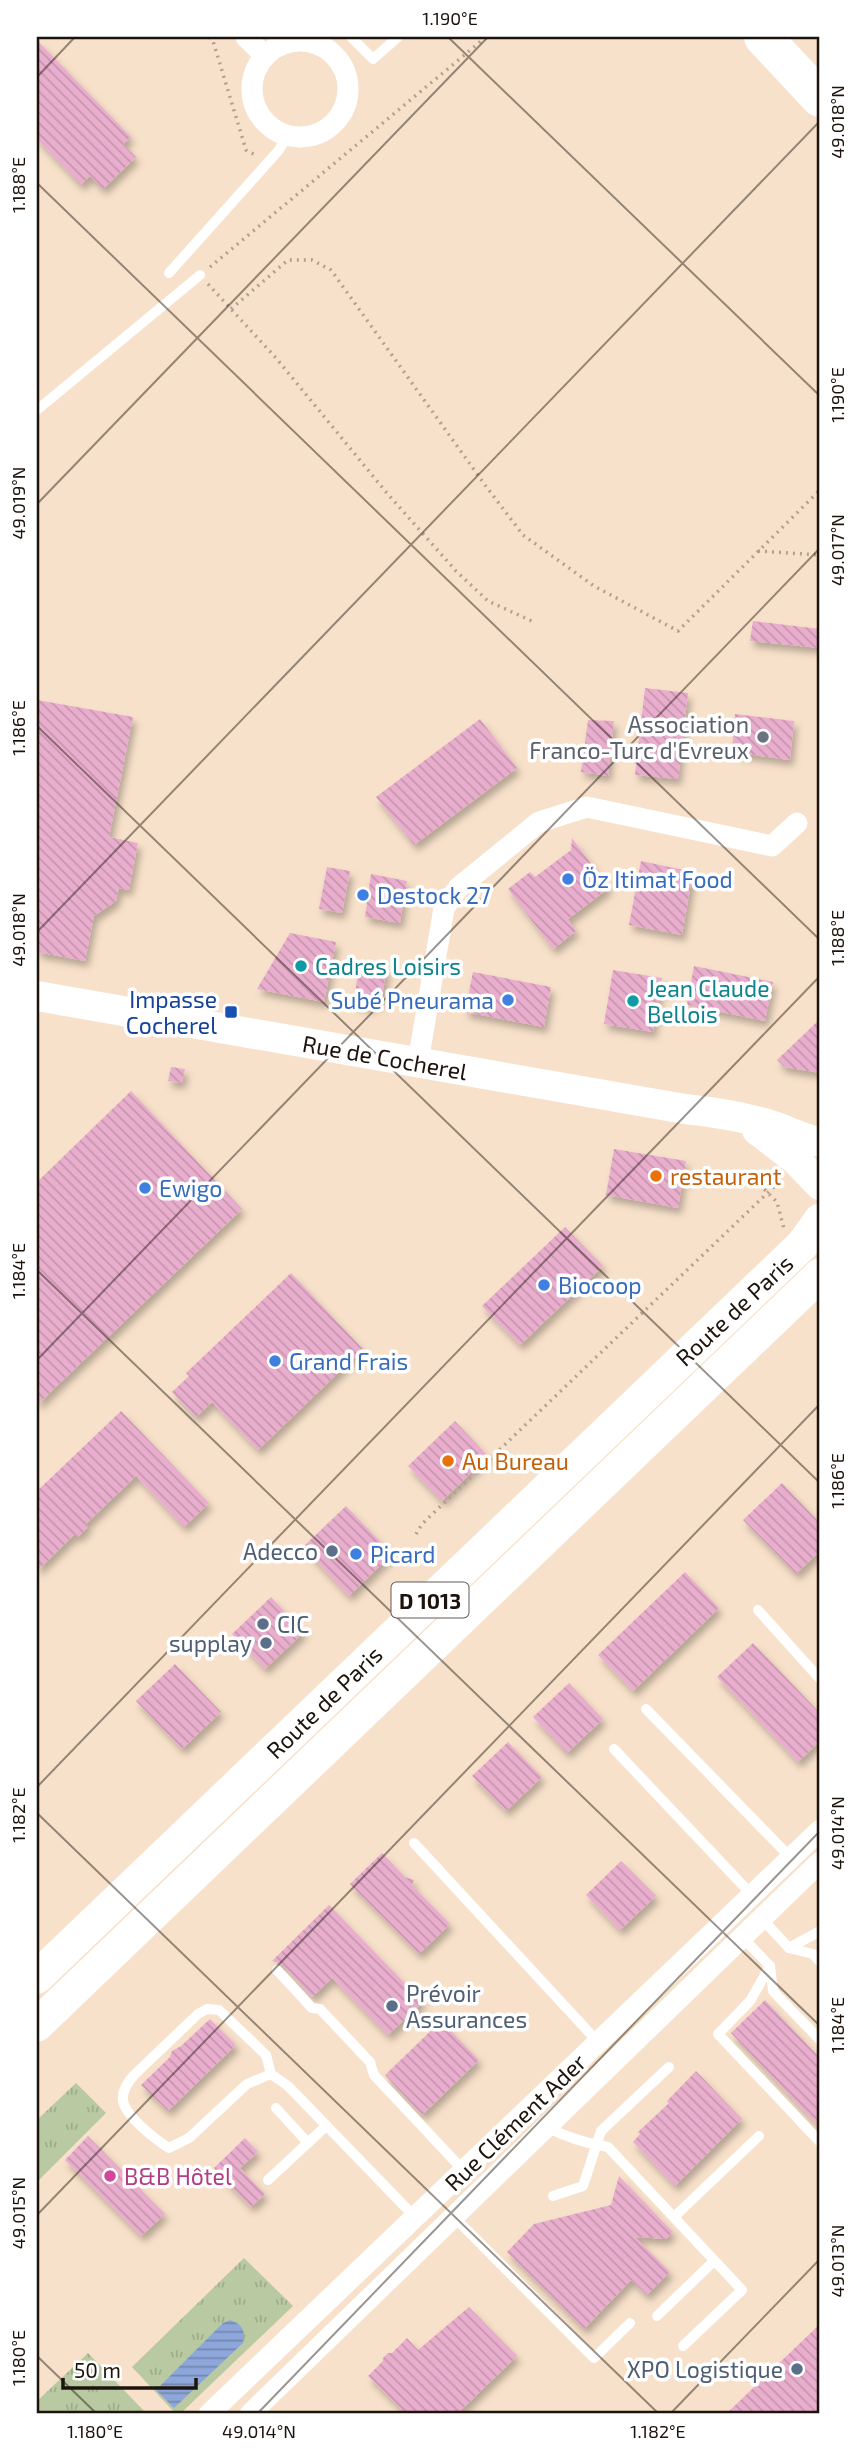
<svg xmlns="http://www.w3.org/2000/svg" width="857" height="2451" viewBox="0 0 857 2451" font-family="'Exo 2',sans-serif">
	<defs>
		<pattern id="grass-tufts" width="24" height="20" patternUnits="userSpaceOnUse" patternTransform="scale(1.75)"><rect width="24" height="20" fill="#b9c9a2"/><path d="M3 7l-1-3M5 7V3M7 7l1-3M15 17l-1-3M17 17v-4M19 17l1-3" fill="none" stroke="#9eac8a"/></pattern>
		<pattern id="water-rules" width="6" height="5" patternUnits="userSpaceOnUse" patternTransform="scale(1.75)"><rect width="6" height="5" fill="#8ea7da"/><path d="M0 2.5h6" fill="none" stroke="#7387af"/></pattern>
		<pattern id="building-back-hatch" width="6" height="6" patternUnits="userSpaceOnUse" patternTransform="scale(1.75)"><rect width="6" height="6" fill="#e9aecd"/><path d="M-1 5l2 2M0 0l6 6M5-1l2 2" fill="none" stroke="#c795af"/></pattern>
		<filter id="shadow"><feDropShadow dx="3.5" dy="6" stdDeviation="3.5" flood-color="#0004"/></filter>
	</defs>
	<rect width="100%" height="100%" fill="#f8e1ca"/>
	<g fill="url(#grass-tufts)">
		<polygon points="76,2083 106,2113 37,2182 37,2120"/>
		<polygon points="244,2258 293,2306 180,2414 176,2414 132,2367"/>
		<polygon points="88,2353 147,2414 37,2414 37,2401"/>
	</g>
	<path fill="url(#water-rules)" d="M230 2320C242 2324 246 2331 243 2343L174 2408 156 2390 223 2323Z"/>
	<g fill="url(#building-back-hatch)" filter="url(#shadow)">
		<polygon points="37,40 131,137 123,144 136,157 103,189 90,176 81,185 37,139"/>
		<polygon points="753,621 820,629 820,648 750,641"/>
		<polygon points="645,688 688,693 678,779 635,775"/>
		<polygon points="37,700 133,717 109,837 138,843 129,890 119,888 116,901 94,916 85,961 37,952"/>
		<polygon points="735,714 794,721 790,760 732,752"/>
		<polygon points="480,719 517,768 414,845 376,797"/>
		<polygon points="588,720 614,721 608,776 581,772"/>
		<polygon points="572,838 609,888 568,919 576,931 553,949 508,889 530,872 535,877 571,850"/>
		<polygon points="641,861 693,872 682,935 629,925"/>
		<polygon points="327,867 350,871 342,913 319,909"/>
		<polygon points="371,874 407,881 400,923 365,917"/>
		<polygon points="290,933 336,942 324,1002 257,989"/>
		<polygon points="367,965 387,968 381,1002 374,1001 373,1007 354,1004 358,971 366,972"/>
		<polygon points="694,966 773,982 765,1021 687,1005"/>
		<polygon points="613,970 662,978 653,1032 604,1024"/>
		<polygon points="473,972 551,987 544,1027 465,1012"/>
		<polygon points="820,1019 820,1073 784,1067 777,1060"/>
		<polygon points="171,1067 185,1069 182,1083 168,1081"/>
		<polygon points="131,1091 242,1209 37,1405 37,1182"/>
		<polygon points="614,1149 686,1161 678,1208 606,1195"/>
		<polygon points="565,1227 603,1266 520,1345 482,1306"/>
		<polygon points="291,1273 363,1349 258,1450 212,1402 196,1417 172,1392 189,1376 186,1373"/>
		<polygon points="121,1411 209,1503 184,1527 136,1476 86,1524 88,1527 78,1537 75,1534 37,1571 37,1491"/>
		<polygon points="455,1421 488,1456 442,1501 408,1466"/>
		<polygon points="782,1483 820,1523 820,1551 796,1574 743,1520"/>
		<polygon points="346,1506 392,1554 349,1596 303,1547"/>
		<polygon points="685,1572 719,1608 633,1691 598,1655"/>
		<polygon points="271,1597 304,1632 265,1669 232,1634"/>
		<polygon points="753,1643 820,1713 820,1741 798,1762 717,1677"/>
		<polygon points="175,1664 221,1712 182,1749 136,1701"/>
		<polygon points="569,1683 603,1719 567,1753 533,1717"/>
		<polygon points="508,1742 542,1777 506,1811 472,1776"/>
		<polygon points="382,1853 405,1877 414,1880 412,1885 450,1924 419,1954 350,1884"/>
		<polygon points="621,1861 656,1896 620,1930 586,1895"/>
		<polygon points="329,1905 423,2002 388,2035 332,1978 312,1997 283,1965 272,1961"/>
		<polygon points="765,2000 820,2058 820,2128 731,2033"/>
		<polygon points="210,2019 236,2045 168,2111 141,2085 170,2057 172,2051 181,2046"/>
		<polygon points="441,2021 479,2060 422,2115 385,2075"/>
		<polygon points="696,2071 742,2119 675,2186 633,2142 640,2134 638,2132 669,2103 667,2101"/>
		<polygon points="88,2136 165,2214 141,2236 65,2160"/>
		<polygon points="245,2138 258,2152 240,2168 265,2194 251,2207 214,2168"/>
		<polygon points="619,2176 673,2232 666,2239 635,2237 670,2272 647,2295 631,2280 584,2329 507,2252 534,2224 611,2205"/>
		<polygon points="469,2307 517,2356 457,2414 406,2414 368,2376 383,2361 383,2358 388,2353 392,2353 407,2338 418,2350"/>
		<polygon points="820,2324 820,2414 726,2414"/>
	</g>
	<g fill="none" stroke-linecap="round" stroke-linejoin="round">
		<g stroke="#b3a08e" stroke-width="3.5" stroke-dasharray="2 5" stroke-linecap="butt">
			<polyline points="209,37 213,41 246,150 257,156"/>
			<polyline points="210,267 486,37"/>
			<polyline points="208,284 276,358 386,492 456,571 488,601 534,622"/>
			<polyline points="231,309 288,260 312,260 331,270 485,485 523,535 594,586 678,631 820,490"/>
			<polyline points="758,551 820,555"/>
			<polyline points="748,1179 753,1178 777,1202 784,1229"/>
			<polyline points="416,1534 422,1524 782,1179"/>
		</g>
		<g stroke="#fff" stroke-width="10">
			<polyline points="351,37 373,59 398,37"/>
			<polyline points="169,273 279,150 287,136"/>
			<polyline points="37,410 200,275"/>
			<polyline points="758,1610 820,1679"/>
			<polyline points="646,1709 791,1858"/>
			<polyline points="614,1749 752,1895"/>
			<polyline points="414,1843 598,2042"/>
			<polyline points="762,1919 789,1948 813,1954 820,1962"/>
			<polyline points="742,1937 770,1966 773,1991 820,2040"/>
			<polyline points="789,1948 820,1931"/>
			<polyline points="770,1966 750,2001 718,2034 820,2142"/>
			<polyline points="277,1970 312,2008 320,2009 370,2062 374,2075 464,2171"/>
			<path d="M271 2074 266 2055 219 2010 207 2009 198 2014 134 2075C128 2082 122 2090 123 2100 124 2115 156 2140 169 2148L189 2138 247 2084 271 2074 288 2086 415 2217"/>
			<polyline points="276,2108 308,2143"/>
			<path d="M547 2127C567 2138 585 2143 608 2147L742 2290 683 2346"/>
			<polyline points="268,2180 326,2126"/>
			<polyline points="553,2196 583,2186 601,2131 669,2067"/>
			<polyline points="454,2217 594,2358 630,2323"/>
			<polyline points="674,2217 759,2136"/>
			<polyline points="657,2316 714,2261"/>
		</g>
		<g stroke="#fff" stroke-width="21">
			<polyline points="246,37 265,56"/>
			<circle cx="300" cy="89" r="48"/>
			<polyline points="418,1062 444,908 458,888 539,822 587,807 772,846 797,823"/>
			<polyline points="209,2414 820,1830"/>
			<polyline points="250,2414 820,1862"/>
		</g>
		<g stroke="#fff" stroke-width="30">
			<path d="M37 996 685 1109C713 1112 740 1116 767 1124 785 1129 802 1139 820 1142"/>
			<polyline points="757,1130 796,1160 820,1185"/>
		</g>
		<g stroke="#fff" stroke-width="33">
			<polyline points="37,1977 803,1244 820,1220"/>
			<polyline points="37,2025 820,1275"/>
		</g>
		<polyline stroke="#fff" stroke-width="38" points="763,37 820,98"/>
	</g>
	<path fill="none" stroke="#1c140c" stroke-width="2" stroke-opacity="0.45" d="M448 37 820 396M37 77 75 37M37 183 820 940M37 504 488 37M37 726 820 1483M37 932 820 121M37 1270 820 2026M37 1360 820 548M37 1787 820 976M37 1813 659 2414M37 2215 820 1404M37 2356 97 2414M257 2414 820 1831M670 2414 820 2259"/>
	<circle fill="#6b7280" stroke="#fff" stroke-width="2.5" cx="763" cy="737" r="7"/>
	<g fill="#3f7fe0" stroke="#fff" stroke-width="2.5">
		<circle cx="568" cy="879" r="7"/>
		<circle cx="363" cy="895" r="7"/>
		<circle cx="508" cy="1000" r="7"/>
		<circle cx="145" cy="1188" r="7"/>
		<circle cx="544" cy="1285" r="7"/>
		<circle cx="275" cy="1361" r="7"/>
		<circle cx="356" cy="1554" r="7"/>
	</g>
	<g fill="#0f9aa8" stroke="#fff" stroke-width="2.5">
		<circle cx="301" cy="966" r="7"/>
		<circle cx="633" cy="1001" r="7"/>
	</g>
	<rect fill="#1a4fb4" stroke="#fff" stroke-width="2.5" x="224" y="1005" width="14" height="14" rx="3.5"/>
	<g fill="#e8710a" stroke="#fff" stroke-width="2.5">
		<circle cx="656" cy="1176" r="7"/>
		<circle cx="448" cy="1461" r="7"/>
	</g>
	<g fill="#5c6f8a" stroke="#fff" stroke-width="2.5">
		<circle cx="332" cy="1551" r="7"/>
		<circle cx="263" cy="1624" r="7"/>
		<circle cx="266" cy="1643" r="7"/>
		<circle cx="392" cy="2006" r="7"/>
		<circle cx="797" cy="2369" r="7"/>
	</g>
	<circle fill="#d1479c" stroke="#fff" stroke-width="2.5" cx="110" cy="2176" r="7"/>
	<g text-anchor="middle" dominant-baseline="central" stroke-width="7" stroke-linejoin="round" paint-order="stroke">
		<rect fill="#fff" stroke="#605a55" stroke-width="2" x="391.5" y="1582.5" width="77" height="35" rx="5"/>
		<g font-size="21" font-weight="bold" fill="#1c140c">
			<text x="430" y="1600">D 1013</text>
		</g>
		<g font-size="23" fill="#5b616d" stroke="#fff" text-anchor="end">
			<text x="749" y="724">Association<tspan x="749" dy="26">Franco-Turc d'Evreux</tspan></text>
		</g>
		<g font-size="23" fill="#366cbe" stroke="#fff" text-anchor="start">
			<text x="582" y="879">Öz Itimat Food</text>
			<text x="377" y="895">Destock 27</text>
			<text x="494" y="1000" text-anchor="end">Subé Pneurama</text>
			<text x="159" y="1188">Ewigo</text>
			<text x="558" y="1285">Biocoop</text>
			<text x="289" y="1361">Grand Frais</text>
			<text x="370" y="1554">Picard</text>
		</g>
		<g font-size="23" fill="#0d838f" stroke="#fff" text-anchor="start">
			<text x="315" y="966">Cadres Loisirs</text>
			<text x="647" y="988">Jean Claude<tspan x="647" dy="26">Bellois</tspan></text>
		</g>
		<g font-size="23" fill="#164399" stroke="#fff" text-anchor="end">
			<text x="217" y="999">Impasse<tspan x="217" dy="26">Cocherel</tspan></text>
		</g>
		<g font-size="23" fill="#1c140c" stroke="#fff">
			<text transform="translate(385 1057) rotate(10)">Rue de Cocherel</text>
			<text transform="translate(734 1310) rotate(-43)">Route de Paris</text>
			<text transform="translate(324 1702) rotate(-44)">Route de Paris</text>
			<text transform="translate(515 2122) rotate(-44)">Rue Clément Ader</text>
		</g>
		<g font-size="23" fill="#c56008" stroke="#fff" text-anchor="start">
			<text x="670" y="1176">restaurant</text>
			<text x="462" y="1461">Au Bureau</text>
		</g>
		<g font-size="23" fill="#4e5e75" stroke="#fff" text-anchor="end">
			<text x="318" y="1551">Adecco</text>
			<text x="277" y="1624" text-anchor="start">CIC</text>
			<text x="252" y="1643">supplay</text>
			<text x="406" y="1993" text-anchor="start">Prévoir<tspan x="406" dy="26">Assurances</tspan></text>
			<text x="783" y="2369">XPO Logistique</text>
		</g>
		<g font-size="23" fill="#b23c85" stroke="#fff" text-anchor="start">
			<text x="124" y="2176">B&amp;B Hôtel</text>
		</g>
	</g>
	<rect width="857" height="2451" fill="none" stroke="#ffffff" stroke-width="77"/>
	<path d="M63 2378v10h133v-10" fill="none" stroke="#1c140c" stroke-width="3.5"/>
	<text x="74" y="2378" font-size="21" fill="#1c140c" stroke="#ffffff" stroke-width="5" paint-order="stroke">50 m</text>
	<rect x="38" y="38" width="780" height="2374" fill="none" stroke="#1c140c" stroke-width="2.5"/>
	<g font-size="18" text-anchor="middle" fill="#1c140c">
		<text x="450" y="25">1.190°E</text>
		<text transform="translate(838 122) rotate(-90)" y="6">49.018°N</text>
		<text transform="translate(19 185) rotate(-90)" y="6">1.188°E</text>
		<text transform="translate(838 395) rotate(-90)" y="6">1.190°E</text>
		<text transform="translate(19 503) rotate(-90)" y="6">49.019°N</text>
		<text transform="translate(838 550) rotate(-90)" y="6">49.017°N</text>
		<text transform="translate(19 728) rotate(-90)" y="6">1.186°E</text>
		<text transform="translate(19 930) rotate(-90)" y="6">49.018°N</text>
		<text transform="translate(838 938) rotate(-90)" y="6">1.188°E</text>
		<text transform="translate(19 1271) rotate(-90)" y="6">1.184°E</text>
		<text transform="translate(838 1481) rotate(-90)" y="6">1.186°E</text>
		<text transform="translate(19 1815) rotate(-90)" y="6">1.182°E</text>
		<text transform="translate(838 1833) rotate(-90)" y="6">49.014°N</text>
		<text transform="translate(838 2025) rotate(-90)" y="6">1.184°E</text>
		<text transform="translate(19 2213) rotate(-90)" y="6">49.015°N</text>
		<text transform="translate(838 2261) rotate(-90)" y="6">49.013°N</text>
		<text transform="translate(19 2358) rotate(-90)" y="6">1.180°E</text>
		<text x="95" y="2438">1.180°E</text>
		<text x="259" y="2438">49.014°N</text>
		<text x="658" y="2438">1.182°E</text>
	</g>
</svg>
